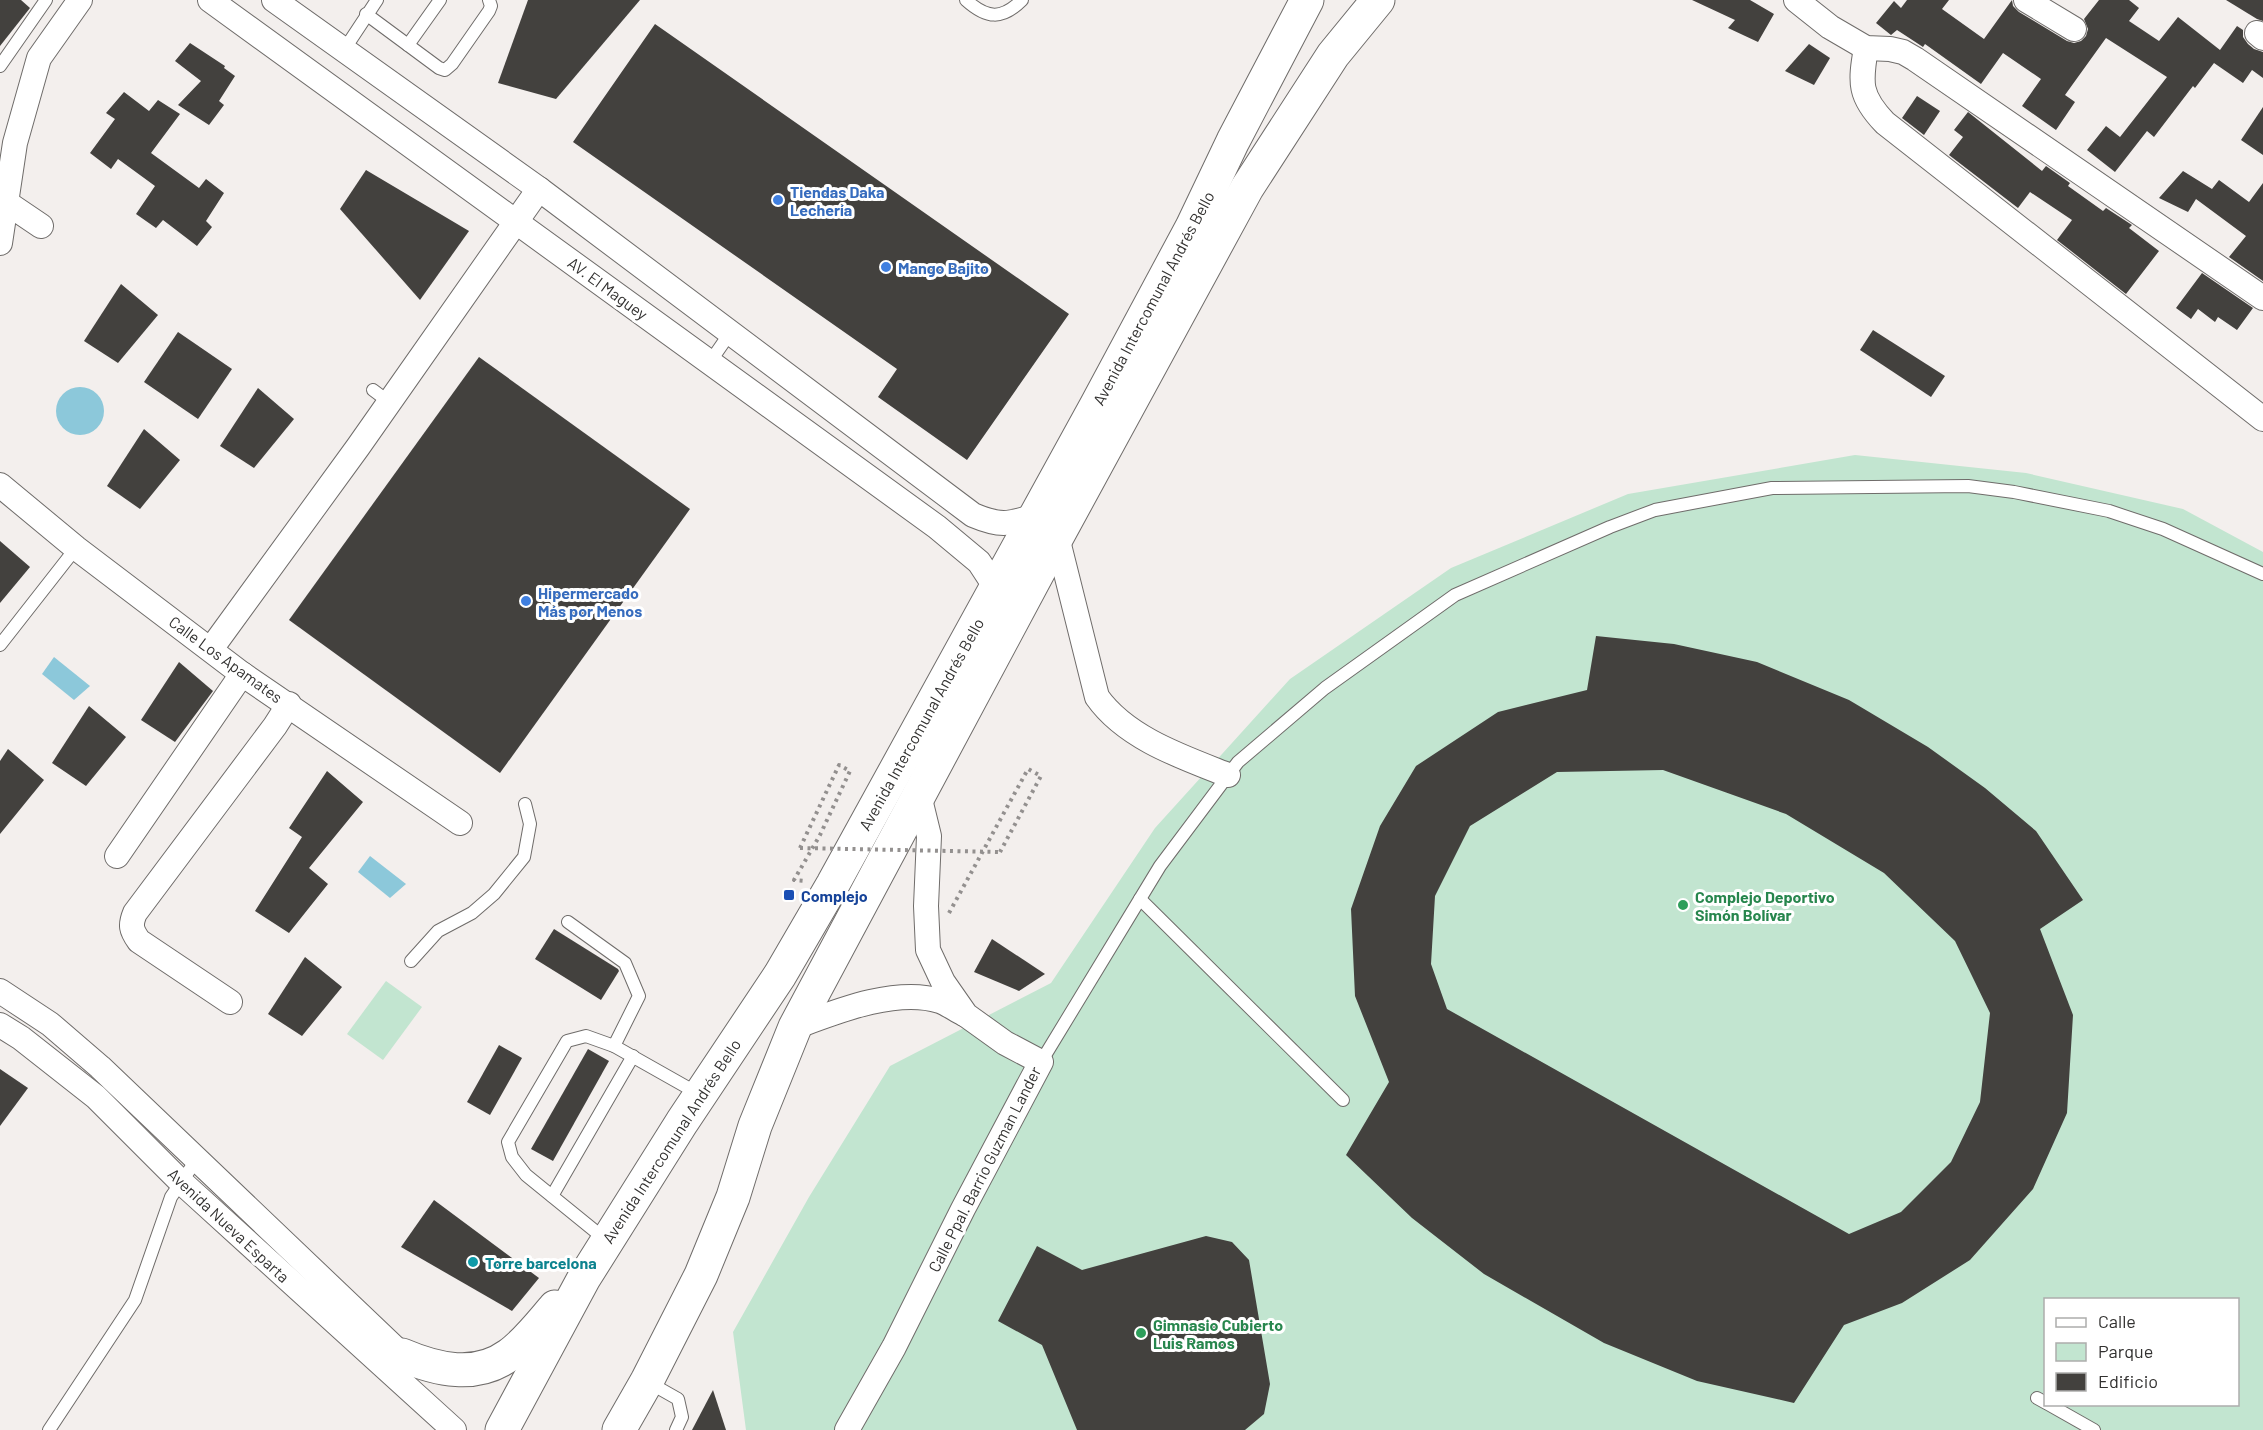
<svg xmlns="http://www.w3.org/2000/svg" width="2263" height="1430" viewBox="0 0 2263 1430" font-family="Barlow,sans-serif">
	<rect width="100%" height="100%" fill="#f3efed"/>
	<g fill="#c2e5d0" fill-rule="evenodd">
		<path d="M1855 455 2026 473 2183 509 2263 552V1430H746L733 1332 809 1197 890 1066 1051 983 1155 828 1290 679 1451 568 1628 494ZM2046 1300H2238V1404H2046Z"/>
		<polygon points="386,981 422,1007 383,1060 347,1034"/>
	</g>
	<g fill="#8cc8da">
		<circle cx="80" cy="411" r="24"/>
		<polygon points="54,657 90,686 74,700 42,674"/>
		<polygon points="370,856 406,884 390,898 358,872"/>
	</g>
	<g fill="#43413e" fill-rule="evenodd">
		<polygon points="0,0 21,0 30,8 0,46"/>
		<polygon points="528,0 640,0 556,99 498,83"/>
		<polygon points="1692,0 1750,0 1774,14 1758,42 1728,28 1735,20"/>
		<polygon points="1907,0 1949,0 1942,9 1984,39 2012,0 2013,6 2019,12 2067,41 2074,43 2081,41 2086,36 2088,29 2084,19 2099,0 2129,0 2139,8 2129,21 2159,41 2178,17 2220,50 2237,26 2243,30 2243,37 2248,44 2254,49 2263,52 2263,78 2252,70 2243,83 2214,63 2195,88 2193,86 2154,137 2147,131 2115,172 2087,150 2106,126 2120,137 2167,77 2106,38 2065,95 2075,102 2056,130 2022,106 2041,79 2003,53 1981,84 1925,44 1923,47 1897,30 1891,35 1876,23 1894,1 1901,8"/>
		<polygon points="2226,0 2263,0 2263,21 2257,19"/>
		<polygon points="655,24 1069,314 967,460 878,397 897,369 573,142"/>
		<polygon points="190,43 225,66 224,68 235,76 219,101 224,105 209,125 178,105 201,81 175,61"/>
		<polygon points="1809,44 1830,58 1814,85 1785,71"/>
		<polygon points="124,92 149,111 158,100 180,114 151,153 199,188 206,179 224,193 206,221 212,227 197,246 163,220 156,228 136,214 155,186 118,159 111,169 90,153 115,119 106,113"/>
		<polygon points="1917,96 1940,111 1924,135 1902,118"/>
		<polygon points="2263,107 2263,155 2241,140"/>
		<polygon points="1968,112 2042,171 2046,166 2070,183 2068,186 2103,211 2106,208 2132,225 2129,228 2159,251 2126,294 2057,240 2072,220 2030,192 2018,208 1949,155 1963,137 1954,130"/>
		<polygon points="366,170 469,231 420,300 340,209"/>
		<polygon points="2183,171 2212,189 2219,180 2249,202 2263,183 2263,281 2229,257 2246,236 2196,199 2188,212 2159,198"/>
		<polygon points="2202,273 2253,308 2237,330 2218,317 2215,322 2198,309 2191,319 2176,308"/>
		<polygon points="121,284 158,315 118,363 84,341"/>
		<polygon points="1873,330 1945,376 1931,397 1860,350"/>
		<polygon points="178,332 232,369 198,419 144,382"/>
		<polygon points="479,357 690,509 500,773 289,620"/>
		<polygon points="258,388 294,419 254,468 220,446"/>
		<polygon points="144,429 180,460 140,509 107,486"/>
		<polygon points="0,541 30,567 0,603"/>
		<path d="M1596 636 1674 644 1757 662 1849 700 1928 747 1985 788 2036 831 2083 900 2040 929 2073 1015 2067 1113 2033 1189 1970 1260 1902 1303 1844 1325 1794 1403 1697 1381 1604 1343 1484 1274 1412 1218 1346 1155 1389 1082 1355 996 1351 909 1380 826 1416 766 1498 712 1587 690ZM1663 770 1786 814 1884 873 1955 941 1990 1013 1980 1102 1951 1162 1901 1212 1849 1234 1447 1009 1431 964 1435 896 1470 826 1557 772Z"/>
		<polygon points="179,662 213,691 175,742 141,720"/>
		<polygon points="89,706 126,737 86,786 52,763"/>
		<polygon points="8,749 44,780 0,834 0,761"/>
		<polygon points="327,771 363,802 309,868 328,884 289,933 255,911 302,837 289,828"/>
		<polygon points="554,929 618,969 619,971 601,1000 535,959"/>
		<polygon points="992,939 1045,974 1019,991 974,972"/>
		<polygon points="305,957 342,987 302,1036 268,1014"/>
		<polygon points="499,1045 522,1058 490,1115 467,1102"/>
		<polygon points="588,1049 609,1061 553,1161 531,1149"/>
		<polygon points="0,1069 28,1088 0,1126"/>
		<polygon points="434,1200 539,1278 512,1311 401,1247"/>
		<polygon points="1206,1236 1232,1242 1249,1260 1270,1384 1264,1414 1245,1430 1077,1430 1042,1345 998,1321 1037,1246 1082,1270"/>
		<polygon points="713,1390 726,1430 692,1430"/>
	</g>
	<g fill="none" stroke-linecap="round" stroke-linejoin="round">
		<defs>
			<g id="lane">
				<path d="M966 0C987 19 1002 20 1022 0"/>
				<polyline points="366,14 439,68 445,70 452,64 489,11 491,6 489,0"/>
				<polyline points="408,45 440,0"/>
				<polyline points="344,50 377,0"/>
				<polyline points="0,66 46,0"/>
				<polyline points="710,362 730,333"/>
				<polyline points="373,390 389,402"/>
				<polyline points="0,645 76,548"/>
				<polyline points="1140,899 1343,1100"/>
				<polyline points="568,922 625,963 639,996 614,1046"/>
				<polyline points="411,961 438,931 472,913 494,894 524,857 530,824 525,804"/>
				<polyline points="1041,1062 1160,866 1238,762 1325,688 1455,595 1610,527 1655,510 1772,488 1968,486 2014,492 2109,511 2163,529 2263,574"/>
				<polyline points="552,1196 633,1056"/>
				<polyline points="606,1240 526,1175 512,1157 508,1142 567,1041 586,1036 614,1046 699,1094"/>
				<polyline points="648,1382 678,1399 682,1417 676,1430"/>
				<polyline points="2037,1398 2046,1403"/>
				<polyline points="2048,1404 2094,1430"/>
				<polyline points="49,1430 135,1300 171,1197 197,1159"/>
			</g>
			<g id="street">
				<polyline points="210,0 937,527 979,562 996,588"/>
				<path d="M274 0 539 189 973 515C999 526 1008 525 1035 516"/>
				<polyline points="1796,0 1830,27 1866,48 1890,49 1903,52 1915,59 2263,298"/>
				<polyline points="2026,0 2074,29"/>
				<polyline points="2257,33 2263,38"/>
				<path d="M1866 48C1860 83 1859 96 1885 123L2263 419"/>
				<polyline points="7,203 41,226"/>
				<polyline points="0,243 15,143 39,58 80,0"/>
				<polyline points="0,485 76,548 242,674 460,823"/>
				<path d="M1057 537 1097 697C1126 738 1182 757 1228 775"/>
				<polyline points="211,649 358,447 539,189"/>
				<polyline points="117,856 242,674"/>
				<polyline points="0,991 50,1024 100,1067 402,1355"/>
				<path d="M230 1002 139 941C131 930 130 925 135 913L275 726 289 704"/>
				<polyline points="0,1025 21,1038 96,1097 180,1181 454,1430"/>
				<path d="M795 1027C835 1012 896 987 940 1001 948 1004 956 1010 964 1014"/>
				<polyline points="847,1430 894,1347 963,1209 1041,1062 1005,1043 966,1015 943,982 928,950 926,906 929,836 919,795"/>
			</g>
			<g id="secondary">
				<path d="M402 1355C437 1370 476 1379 509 1355 525 1344 542 1322 555 1307"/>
				<polyline points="502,1430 584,1278 682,1122 780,975 833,884 1096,406 1192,227 1233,141 1307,0"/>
				<polyline points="619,1430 647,1381 701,1275 733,1197 755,1126 795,1027 1057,537 1247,188 1333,55 1378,0"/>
			</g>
		</defs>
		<use href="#lane" stroke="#6f6c6a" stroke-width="14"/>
		<use href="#street" stroke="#6f6c6a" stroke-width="26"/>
		<use href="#secondary" stroke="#6f6c6a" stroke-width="35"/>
		<g stroke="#93908f" stroke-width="4" stroke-dasharray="3 4.5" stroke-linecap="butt">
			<polyline points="800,848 839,765 850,771 820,835 794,880 806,881"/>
			<polyline points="949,913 1028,769 1041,776 1000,852"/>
		</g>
		<use href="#lane" stroke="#fff" stroke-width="12"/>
		<use href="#street" stroke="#fff" stroke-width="24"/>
		<use href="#secondary" stroke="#fff" stroke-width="33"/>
		<polyline stroke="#93908f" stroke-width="4" stroke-dasharray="3 4.5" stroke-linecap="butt" points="800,848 1000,852"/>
	</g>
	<g fill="#3f7fe0" stroke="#fff" stroke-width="2">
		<circle cx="778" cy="200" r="6"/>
		<circle cx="886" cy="267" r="6"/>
		<circle cx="526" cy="601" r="6"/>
	</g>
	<rect fill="#1a4fb4" stroke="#fff" stroke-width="2" x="783" y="889" width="12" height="12" rx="3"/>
	<g fill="#2e9e5b" stroke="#fff" stroke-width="2">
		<circle cx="1683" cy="905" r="6"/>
		<circle cx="1141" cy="1333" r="6"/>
	</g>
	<circle fill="#0f9aa8" stroke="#fff" stroke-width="2" cx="473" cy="1262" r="6"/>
	<g text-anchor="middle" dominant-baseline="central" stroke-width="6" stroke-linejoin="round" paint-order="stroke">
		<g font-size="16" font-weight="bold" fill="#366cbe" stroke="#fff" text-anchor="start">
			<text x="790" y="191">Tiendas Daka<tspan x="790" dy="18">Lechería</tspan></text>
			<text x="898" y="267">Mango Bajito</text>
			<text x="538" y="592">Hipermercado<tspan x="538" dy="18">Más por Menos</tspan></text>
		</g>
		<g font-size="16" fill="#323130" stroke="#fff">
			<text transform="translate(608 288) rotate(36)">AV. El Maguey</text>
			<text transform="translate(1153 298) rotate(-62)">Avenida Intercomunal Andrés Bello</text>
			<text transform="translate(226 659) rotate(36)">Calle Los Apamates</text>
			<text transform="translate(921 724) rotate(-61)">Avenida Intercomunal Andrés Bello</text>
			<text transform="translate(671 1141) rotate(-57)">Avenida Intercomunal Andrés Bello</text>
			<text transform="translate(984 1169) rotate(-63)">Calle Ppal. Barrio Guzman Lander</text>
			<text transform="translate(229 1225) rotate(43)">Avenida Nueva Esparta</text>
		</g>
		<g font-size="16" font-weight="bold" fill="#164399" stroke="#fff" text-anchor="start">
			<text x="801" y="895">Complejo</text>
		</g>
		<g font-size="16" font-weight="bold" fill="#27864d" stroke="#fff" text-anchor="start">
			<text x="1695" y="896">Complejo Deportivo<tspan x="1695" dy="18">Simón Bolívar</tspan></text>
			<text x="1153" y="1324">Gimnasio Cubierto<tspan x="1153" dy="18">Luis Ramos</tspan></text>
		</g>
		<g font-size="16" font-weight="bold" fill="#0d838f" stroke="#fff" text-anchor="start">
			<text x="485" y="1262">Torre barcelona</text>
		</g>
	</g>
	<rect x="2044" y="1298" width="195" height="108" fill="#ffffff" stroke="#adadac" stroke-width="1.5"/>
	<rect x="2056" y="1318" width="30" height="9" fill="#ffffff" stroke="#adadac" stroke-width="1.5"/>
	<text x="2098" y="1328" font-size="18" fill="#323130">Calle</text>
	<rect x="2056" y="1343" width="30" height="18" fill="#c2e5d0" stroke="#adadac" stroke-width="1.5"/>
	<text x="2098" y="1358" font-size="18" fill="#323130">Parque</text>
	<rect x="2056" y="1373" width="30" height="18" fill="#43413e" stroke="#adadac" stroke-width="1.5"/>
	<text x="2098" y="1388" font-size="18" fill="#323130">Edificio</text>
</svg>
